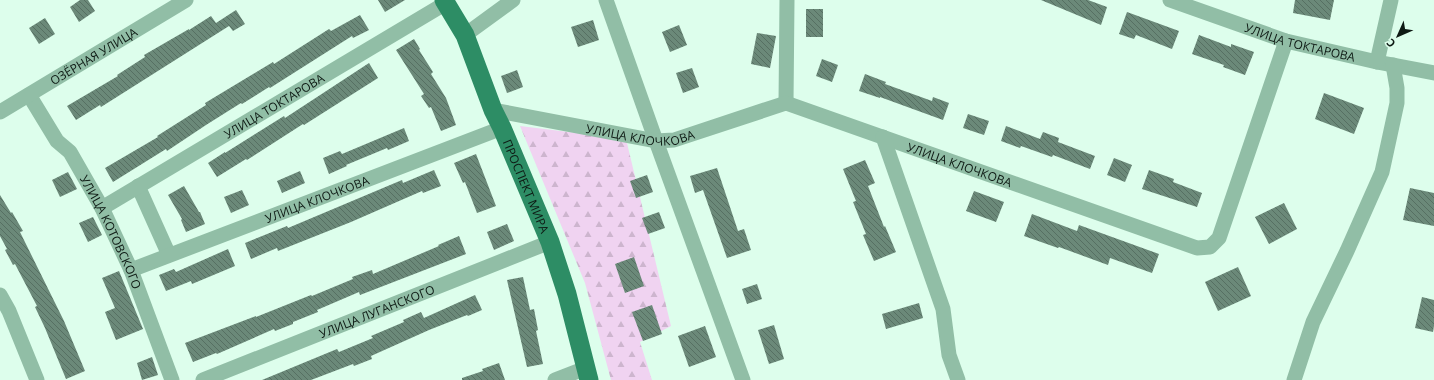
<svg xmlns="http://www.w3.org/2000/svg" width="1434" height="380" viewBox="0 0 1434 380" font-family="'Open Sans',sans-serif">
	<defs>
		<pattern id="forest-firs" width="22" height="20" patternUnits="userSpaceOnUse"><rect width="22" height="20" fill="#f0d3f1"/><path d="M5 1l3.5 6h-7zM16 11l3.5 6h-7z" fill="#cdb5ce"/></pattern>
		<pattern id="building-back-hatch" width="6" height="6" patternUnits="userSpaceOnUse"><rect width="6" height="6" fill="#6b8979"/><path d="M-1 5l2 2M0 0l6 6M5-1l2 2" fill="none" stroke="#566f62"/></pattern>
	</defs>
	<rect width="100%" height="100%" fill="#ddfeec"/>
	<polygon fill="url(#forest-firs)" points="520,126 626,139 671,326 640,342 652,380 611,380 585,283"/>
	<g fill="url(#building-back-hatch)">
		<polygon points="80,0 88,0 95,11 79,22 70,7"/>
		<polygon points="378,0 405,0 385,12"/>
		<polygon points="1041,0 1088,0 1107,7 1101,25"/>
		<polygon points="1295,0 1334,0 1330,20 1293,13"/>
		<rect x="806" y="9" width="17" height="28"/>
		<polygon points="236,10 245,24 233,31 229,26 101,107 100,105 76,120 67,106 118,76 117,75 145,57 144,55 189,29 189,30 211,16 216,23"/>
		<polygon points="1127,12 1179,31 1172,49 1136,35 1134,39 1119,34"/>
		<polygon points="360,15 369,30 353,38 352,36 270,88 269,87 242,104 241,103 206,125 167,151 166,149 113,182 105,168 158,137 157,136 206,105 205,103 273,62 274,64 329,29 331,31"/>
		<polygon points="45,18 55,34 39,44 29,28"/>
		<polygon points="593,20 599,40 578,47 571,27"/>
		<polygon points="679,25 687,45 670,52 662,32"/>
		<polygon points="757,33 776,36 770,68 751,64"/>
		<polygon points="1199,35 1231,47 1231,44 1254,52 1245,75 1223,67 1224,65 1192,54"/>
		<polygon points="414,39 420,49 419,50 433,72 431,74 446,98 456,125 441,131 431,107 429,108 421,96 424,94 396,50"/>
		<polygon points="822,59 838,65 832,82 816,76"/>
		<polygon points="369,63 378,78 304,125 303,124 247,160 246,159 217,177 208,163 225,152 225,153 284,116 285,118"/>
		<polygon points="692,68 699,87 683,93 676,73"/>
		<polygon points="517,70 523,87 507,93 501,76"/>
		<polygon points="865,74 886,82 885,84 932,101 933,97 949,103 943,120 880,97 880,98 859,91"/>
		<polygon points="1324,93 1364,108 1354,134 1315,119"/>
		<polygon points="968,114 989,121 984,135 963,128"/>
		<polygon points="1006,126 1040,139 1043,132 1059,138 1058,142 1095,156 1090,169 1053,155 1052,157 1021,146 1020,148 1001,141"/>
		<polygon points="404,128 409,141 388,150 387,148 346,165 347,166 329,174 323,158 340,151 342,154"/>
		<polygon points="476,154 496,206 477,213 465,182 463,183 454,163"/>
		<polygon points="1114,158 1132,165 1125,182 1107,175"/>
		<polygon points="865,160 875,183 868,186 884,227 885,226 896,252 874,261 863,235 866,234 853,202 856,201 843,169"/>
		<polygon points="717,168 738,231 744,229 751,250 727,258 703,190 695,193 690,176"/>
		<polygon points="434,170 441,186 423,193 422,191 351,222 278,251 277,248 251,259 245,243 287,226 288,228 402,180 403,183"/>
		<polygon points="1149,170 1174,179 1173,182 1202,193 1197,207 1142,189"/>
		<polygon points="300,171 305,183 282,193 277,181"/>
		<polygon points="68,172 77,189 60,197 52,180"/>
		<polygon points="647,175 653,192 636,198 630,181"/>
		<polygon points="184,186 199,212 200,212 205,224 186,232 181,220 182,219 168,195"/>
		<polygon points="1410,188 1434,193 1434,226 1403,220"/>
		<polygon points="242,190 249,205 231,213 224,197"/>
		<polygon points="974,191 1004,202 996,222 966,211"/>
		<polygon points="0,195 11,213 12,212 23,231 20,232 64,321 85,371 66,379 45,328 35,307 37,306 15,264 13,265 5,250 7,249 0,236"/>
		<polygon points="1284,203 1297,229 1269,244 1255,217"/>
		<polygon points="659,212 665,228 648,234 642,218"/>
		<polygon points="1032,214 1077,231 1079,225 1159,254 1152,273 1110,258 1108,265 1059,247 1058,248 1024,236"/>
		<polygon points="93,217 102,235 88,242 79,223"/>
		<polygon points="507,224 514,241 494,250 487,232"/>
		<polygon points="459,236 466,254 360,295 359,292 317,310 318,312 293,322 293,324 275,331 274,329 217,354 216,353 193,362 185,343 256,316 256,317 311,295 312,296 353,279 352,277 372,270 373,274 439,246 438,245"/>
		<polygon points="228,249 235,266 192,284 191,281 166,291 159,275 174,269 176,272"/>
		<polygon points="634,257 644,286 625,293 615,264"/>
		<polygon points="1238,267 1251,296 1218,311 1205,282"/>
		<polygon points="119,271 143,329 116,340 105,312 115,308 102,278"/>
		<polygon points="523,277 530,310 534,309 538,330 536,331 543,364 527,367 507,280"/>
		<polygon points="757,284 762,299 747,304 742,289"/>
		<polygon points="475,295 482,310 468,316 467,315 429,330 371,356 372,359 354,366 353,364 311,380 262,380 337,349 339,352 373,338 371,336 404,322 403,320 421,312 424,318"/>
		<polygon points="1422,297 1434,300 1434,326 1433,332 1415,328"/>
		<polygon points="919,303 923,318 886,329 882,314"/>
		<polygon points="652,305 662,334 643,341 632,312"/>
		<polygon points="774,325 784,359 769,364 758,330"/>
		<polygon points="705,326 716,357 689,367 678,336"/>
		<polygon points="152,357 158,375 142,380 137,363"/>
		<polygon points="499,363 505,380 462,380 462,378 483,371 482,369"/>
	</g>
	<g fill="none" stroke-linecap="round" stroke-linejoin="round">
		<g stroke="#91bea6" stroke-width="15">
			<polyline points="606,0 656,141 743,380"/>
			<path id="s1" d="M1170 0 1286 41 1377 62 1434 73"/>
			<polyline points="465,35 513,0"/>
			<polyline points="1377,62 1391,0"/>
			<path id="s2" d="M29 95 57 141 70 152 102 208 131 270 172 380"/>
			<polyline points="786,103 787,0"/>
			<path id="s3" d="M493 110 656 141 674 140 786 103 1197 248 1210 247 1219 238 1286 41"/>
			<path id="s4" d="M0 112 186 0"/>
			<polyline points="883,137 943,309 949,355 958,380"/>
			<polyline points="138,186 169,255"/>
			<path id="s5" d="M102 208 446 3"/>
			<path id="s6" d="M131 270 502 128"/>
			<polyline points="0,295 9,311 37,380"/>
			<path id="s7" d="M203 380 550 242"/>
			<polyline points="555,380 586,368"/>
			<polyline points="1294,380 1313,322 1347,251 1382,172 1397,103 1397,88 1393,65"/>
		</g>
		<path stroke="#2d8d65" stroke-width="19" id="s8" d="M444 0 465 35 493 110 502 128 550 242 567 294 589 380"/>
	</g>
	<g text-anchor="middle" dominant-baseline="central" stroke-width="4" stroke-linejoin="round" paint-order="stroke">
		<g font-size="12" fill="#0e1a14" stroke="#ddfeec">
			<text stroke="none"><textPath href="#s1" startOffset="137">УЛИЦА ТОКТАРОВА</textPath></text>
			<text stroke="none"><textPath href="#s4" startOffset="109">ОЗЁРНАЯ УЛИЦА</textPath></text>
			<text stroke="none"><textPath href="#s5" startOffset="200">УЛИЦА ТОКТАРОВА</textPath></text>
			<text stroke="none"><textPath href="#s3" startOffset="150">УЛИЦА КЛОЧКОВА</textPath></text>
			<text stroke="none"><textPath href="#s3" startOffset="486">УЛИЦА КЛОЧКОВА</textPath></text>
			<text stroke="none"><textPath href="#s8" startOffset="204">ПРОСПЕКТ МИРА</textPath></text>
			<text stroke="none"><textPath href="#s6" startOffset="199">УЛИЦА КЛОЧКОВА</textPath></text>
			<text stroke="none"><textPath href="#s2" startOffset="161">УЛИЦА КОТОВСКОГО</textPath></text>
			<text stroke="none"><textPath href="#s7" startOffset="187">УЛИЦА ЛУГАНСКОГО</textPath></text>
		</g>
	</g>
	<g transform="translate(1398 36) rotate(225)" stroke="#ddfeec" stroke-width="3" paint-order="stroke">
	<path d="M0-3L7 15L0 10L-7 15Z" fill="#0e1a14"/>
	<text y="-6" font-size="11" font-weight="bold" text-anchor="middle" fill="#0e1a14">С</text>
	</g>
</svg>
